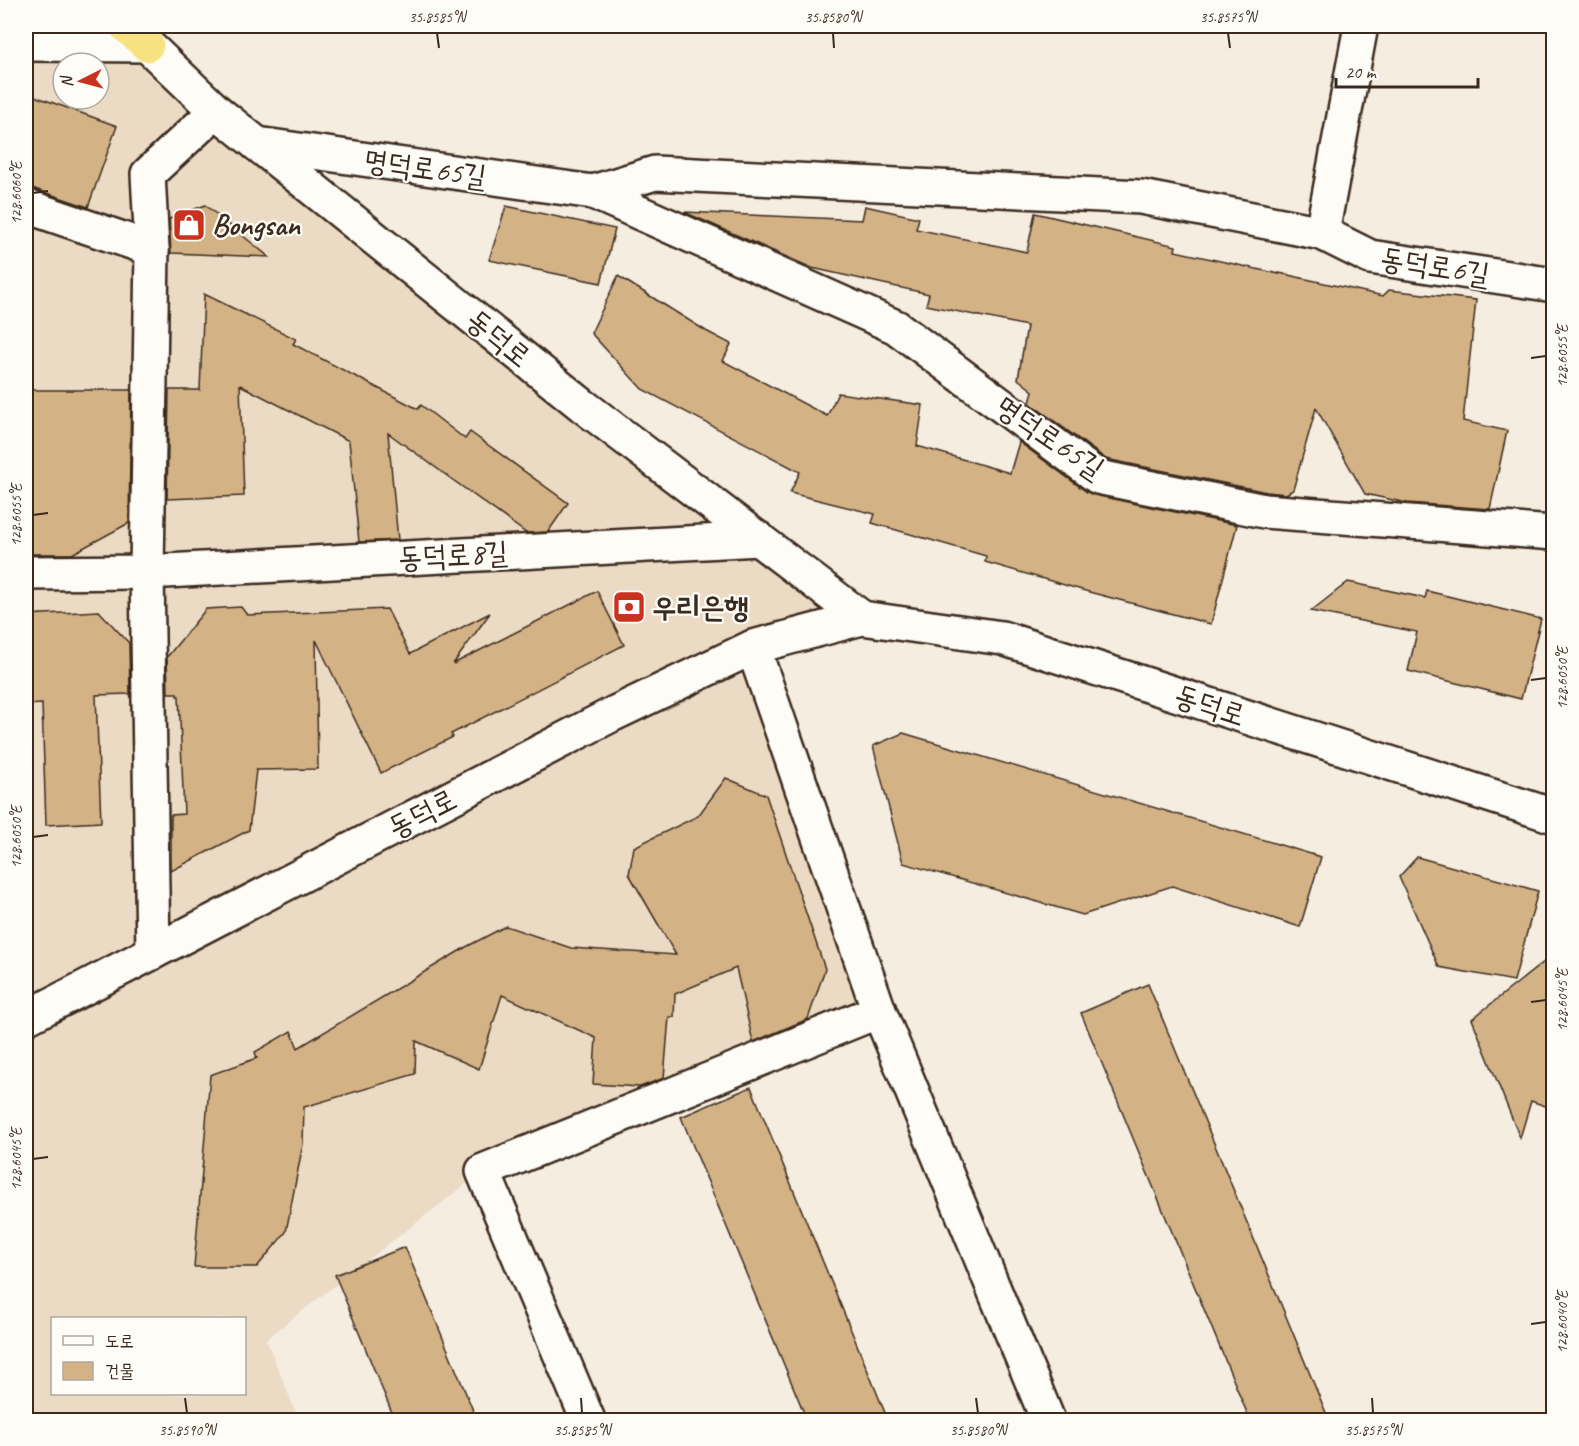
<svg xmlns="http://www.w3.org/2000/svg" width="1579" height="1446" viewBox="0 0 1579 1446" font-family="Caveat,'Poor Story',sans-serif">
	<rect width="100%" height="100%" fill="#f5ede0"/>
	<filter id="ink" filterUnits="userSpaceOnUse"><feTurbulence type="fractalNoise" baseFrequency=".0167" numOctaves="2"/><feDisplacementMap in="SourceGraphic" scale="12" xChannelSelector="R" yChannelSelector="G"/><feConvolveMatrix kernelMatrix="1 2 1 2 8 2 1 2 1" color-interpolation-filters="sRGB"/></filter>
	<g filter="url(#ink)">
		<path fill="#ebdbc5" fill-rule="evenodd" d="M26 44 147 45 862 618 753 647 879 1011 483 1171 266 1339 299 1420H26ZM63 63H99V99H63ZM52 1318H244V1394H52Z"/>
		<g fill="#d3b286" stroke="#3b2a1e" stroke-width="1.5">
			<polygon points="26,93 117,126 88,207 32,188 26,188"/>
			<polygon points="205,205 269,257 171,253 169,219"/>
			<polygon points="506,206 615,229 601,283 489,260"/>
			<polygon points="865,206 919,218 916,229 1027,252 1035,213 1176,246 1175,251 1279,274 1279,273 1383,296 1389,290 1476,300 1463,421 1507,431 1490,509 1407,503 1365,494 1316,408 1293,490 1286,494 1267,492 1106,459 1030,403 1033,391 1018,379 1027,326 926,305 929,294 812,268 684,212 862,220"/>
			<polygon points="618,276 706,331 731,344 723,361 827,416 838,393 923,405 917,446 1010,473 1019,442 1087,492 1094,495 1237,525 1211,624 1089,592 985,562 986,556 872,523 875,514 790,493 800,472 642,389 591,333"/>
			<polygon points="204,294 296,339 293,344 418,409 421,405 465,439 470,432 568,503 548,532 526,533 388,433 398,540 359,542 349,441 240,385 244,496 167,499 169,390 200,390"/>
			<polygon points="26,390 131,390 129,523 72,554 26,554"/>
			<polygon points="1348,582 1425,598 1427,591 1541,619 1521,699 1408,671 1417,632 1311,611"/>
			<polygon points="597,591 624,645 451,734 453,737 381,773 316,640 318,769 256,770 249,830 171,871 171,815 184,814 179,696 177,696 177,693 168,693 167,657 206,609 241,607 247,615 387,609 410,654 490,613 453,664"/>
			<polygon points="99,611 129,643 130,694 96,695 101,822 46,825 42,704 26,705 26,615"/>
			<polygon points="903,733 1321,857 1300,927 1172,886 1083,915 903,863 873,746"/>
			<polygon points="726,778 766,795 825,969 808,1019 753,1042 736,968 675,994 674,1017 669,1017 664,1078 640,1087 593,1084 596,1038 502,995 479,1069 416,1041 415,1074 304,1107 303,1144 286,1232 257,1267 194,1267 210,1075 257,1058 255,1052 291,1031 298,1048 466,947 506,926 571,948 676,955 629,874 634,847 698,816"/>
			<polygon points="1417,857 1538,891 1514,981 1439,967 1399,877"/>
			<polygon points="1554,954 1554,1109 1531,1101 1520,1138 1472,1019"/>
			<polygon points="1148,984 1329,1420 1250,1420 1081,1013"/>
			<polygon points="751,1087 888,1420 807,1420 681,1117"/>
			<polygon points="405,1247 477,1420 395,1420 335,1275"/>
		</g>
		<g fill="none" stroke-linecap="round" stroke-linejoin="round">
			<defs>
				<g id="pedestrian">
					<polyline points="26,44 147,45"/>
					<polyline points="26,206 152,249"/>
				</g>
				<g id="minor">
					<polyline points="147,45 216,111 582,405 862,618"/>
					<polyline points="257,144 593,192 896,327 1098,477 1264,511 1554,533"/>
					<polyline points="593,192 655,173 1141,197 1322,233 1370,257 1554,285"/>
					<polyline points="1322,233 1361,26"/>
					<polyline points="26,573 147,572 759,539"/>
					<polyline points="753,647 879,1011 1048,1420"/>
					<polyline points="153,952 147,572 152,249 148,174 216,111"/>
					<polyline points="588,1420 483,1171 879,1011"/>
				</g>
				<polyline id="tertiary" points="26,1018 613,714 753,647 862,618 1002,638 1554,816"/>
				<polyline id="trunk" points="126,26 147,45"/>
			</defs>
			<use href="#pedestrian" stroke="#3b2a1e" stroke-width="38"/>
			<use href="#minor" stroke="#3b2a1e" stroke-width="38"/>
			<use href="#tertiary" stroke="#3b2a1e" stroke-width="38"/>
			<use href="#trunk" stroke="#3b2a1e" stroke-width="38"/>
			<use href="#pedestrian" stroke="#fdfcf7" stroke-width="33"/>
			<use href="#minor" stroke="#fdfcf7" stroke-width="33"/>
			<use href="#tertiary" stroke="#fdfcf7" stroke-width="33"/>
			<use href="#trunk" stroke="#f7e281" stroke-width="33"/>
		</g>
	</g>
	<path fill="none" stroke="#3b2a1e" stroke-width="2" d="M437 33 439 48M833 33 834 48M1228 33 1230 48M33 193 48 191M1531 358 1546 356M33 515 48 513M1531 680 1546 678M33 837 48 835M1531 1002 1546 1000M33 1159 48 1157M1531 1324 1546 1322M185 1398 187 1413M581 1398 582 1413M976 1398 978 1413M1372 1398 1373 1413"/>
	<defs>
		<symbol id="shop-square" viewBox="-11 -11 22 22"><rect x="-9" y="-9" width="18" height="18" rx="4" fill="#c8321e" stroke="#fdfcf7"/><path d="M-5-2.5h2.3a2.7 3.5 0 0 1 5.4 0H5L5.5 6h-11ZM-1.5-2.5h3a1.5 2.3 0 0 0-3 0Z" fill="#fff"/></symbol>
		<symbol id="bank-square" viewBox="-11 -11 22 22"><rect x="-9" y="-9" width="18" height="18" rx="4" fill="#c8321e" stroke="#fdfcf7"/><path d="M-6-4H6V4H-6ZM0-2.3a2.3 2.3 0 1 0 0 4.6a2.3 2.3 0 1 0 0-4.6Z" fill="#fff"/></symbol>
	</defs>
	<g fill-rule="evenodd">
		<use href="#shop-square" x="170" y="206" width="38" height="38"/>
		<use href="#bank-square" x="610" y="588" width="38" height="38"/>
	</g>
	<g text-anchor="middle" dominant-baseline="central" stroke-width="4.5" stroke-linejoin="round" paint-order="stroke">
		<g font-size="30" fill="#3b2a1e" stroke="#fdfcf7">
			<text transform="translate(425 168) rotate(8)">명덕로65길</text>
			<text transform="translate(1435 266) rotate(9)">동덕로6길</text>
			<text transform="translate(499 338) rotate(39)">동덕로</text>
			<text transform="translate(1050 437) rotate(34)">명덕로65길</text>
			<text transform="translate(453 555) rotate(-3)">동덕로8길</text>
			<text transform="translate(1210 705) rotate(18)">동덕로</text>
			<text transform="translate(422 813) rotate(-27)">동덕로</text>
		</g>
		<g font-size="30" font-weight="bold" fill="#3b2a1e" stroke="#fdfcf7" text-anchor="start">
			<text x="212" y="225">Bongsan</text>
			<text x="652" y="607">우리은행</text>
		</g>
	</g>
	<rect width="1579" height="1446" fill="none" stroke="#fdfcf7" stroke-width="66"/>
	<rect x="51" y="1317" width="195" height="78" fill="#fdfcf7" stroke="#afa8a0" stroke-width="1.5"/>
	<rect x="63" y="1336" width="30" height="9" fill="#fdfcf7" stroke="#afa8a0" stroke-width="1.5"/>
	<text x="105" y="1347" font-size="18" fill="#3b2a1e">도로</text>
	<rect x="63" y="1362" width="30" height="18" fill="#d3b286" stroke="#afa8a0" stroke-width="1.5"/>
	<text x="105" y="1377" font-size="18" fill="#3b2a1e">건물</text>
	<g transform="translate(81 81) rotate(264)"><circle r="28" fill="#fdfcf7" stroke="#afa8a0" stroke-width="1.5"/>
	<path d="M0-4.5L10 22L0 15L-10 22Z" fill="#c8321e"/>
	<text y="-9" font-size="16" font-weight="bold" text-anchor="middle" fill="#3b2a1e">N</text>
	</g>
	<path d="M1336 78v9h142v-9" fill="none" stroke="#3b2a1e" stroke-width="3"/>
	<text x="1345" y="78" font-size="18" fill="#3b2a1e" stroke="#fdfcf7" stroke-width="4.5" paint-order="stroke">20 m</text>
	<rect x="33" y="33" width="1513" height="1380" fill="none" stroke="#3b2a1e" stroke-width="2"/>
	<g font-size="15" text-anchor="middle" fill="#3b2a1e">
		<text x="437" y="22">35.8585°N</text>
		<text x="833" y="22">35.8580°N</text>
		<text x="1228" y="22">35.8575°N</text>
		<text transform="translate(16 193) rotate(-90)" y="5">128.6060°E</text>
		<text transform="translate(1562 356) rotate(-90)" y="5">128.6055°E</text>
		<text transform="translate(16 515) rotate(-90)" y="5">128.6055°E</text>
		<text transform="translate(1562 678) rotate(-90)" y="5">128.6050°E</text>
		<text transform="translate(16 837) rotate(-90)" y="5">128.6050°E</text>
		<text transform="translate(1562 1000) rotate(-90)" y="5">128.6045°E</text>
		<text transform="translate(16 1159) rotate(-90)" y="5">128.6045°E</text>
		<text transform="translate(1562 1322) rotate(-90)" y="5">128.6040°E</text>
		<text x="187" y="1435">35.8590°N</text>
		<text x="582" y="1435">35.8585°N</text>
		<text x="978" y="1435">35.8580°N</text>
		<text x="1373" y="1435">35.8575°N</text>
	</g>
</svg>
